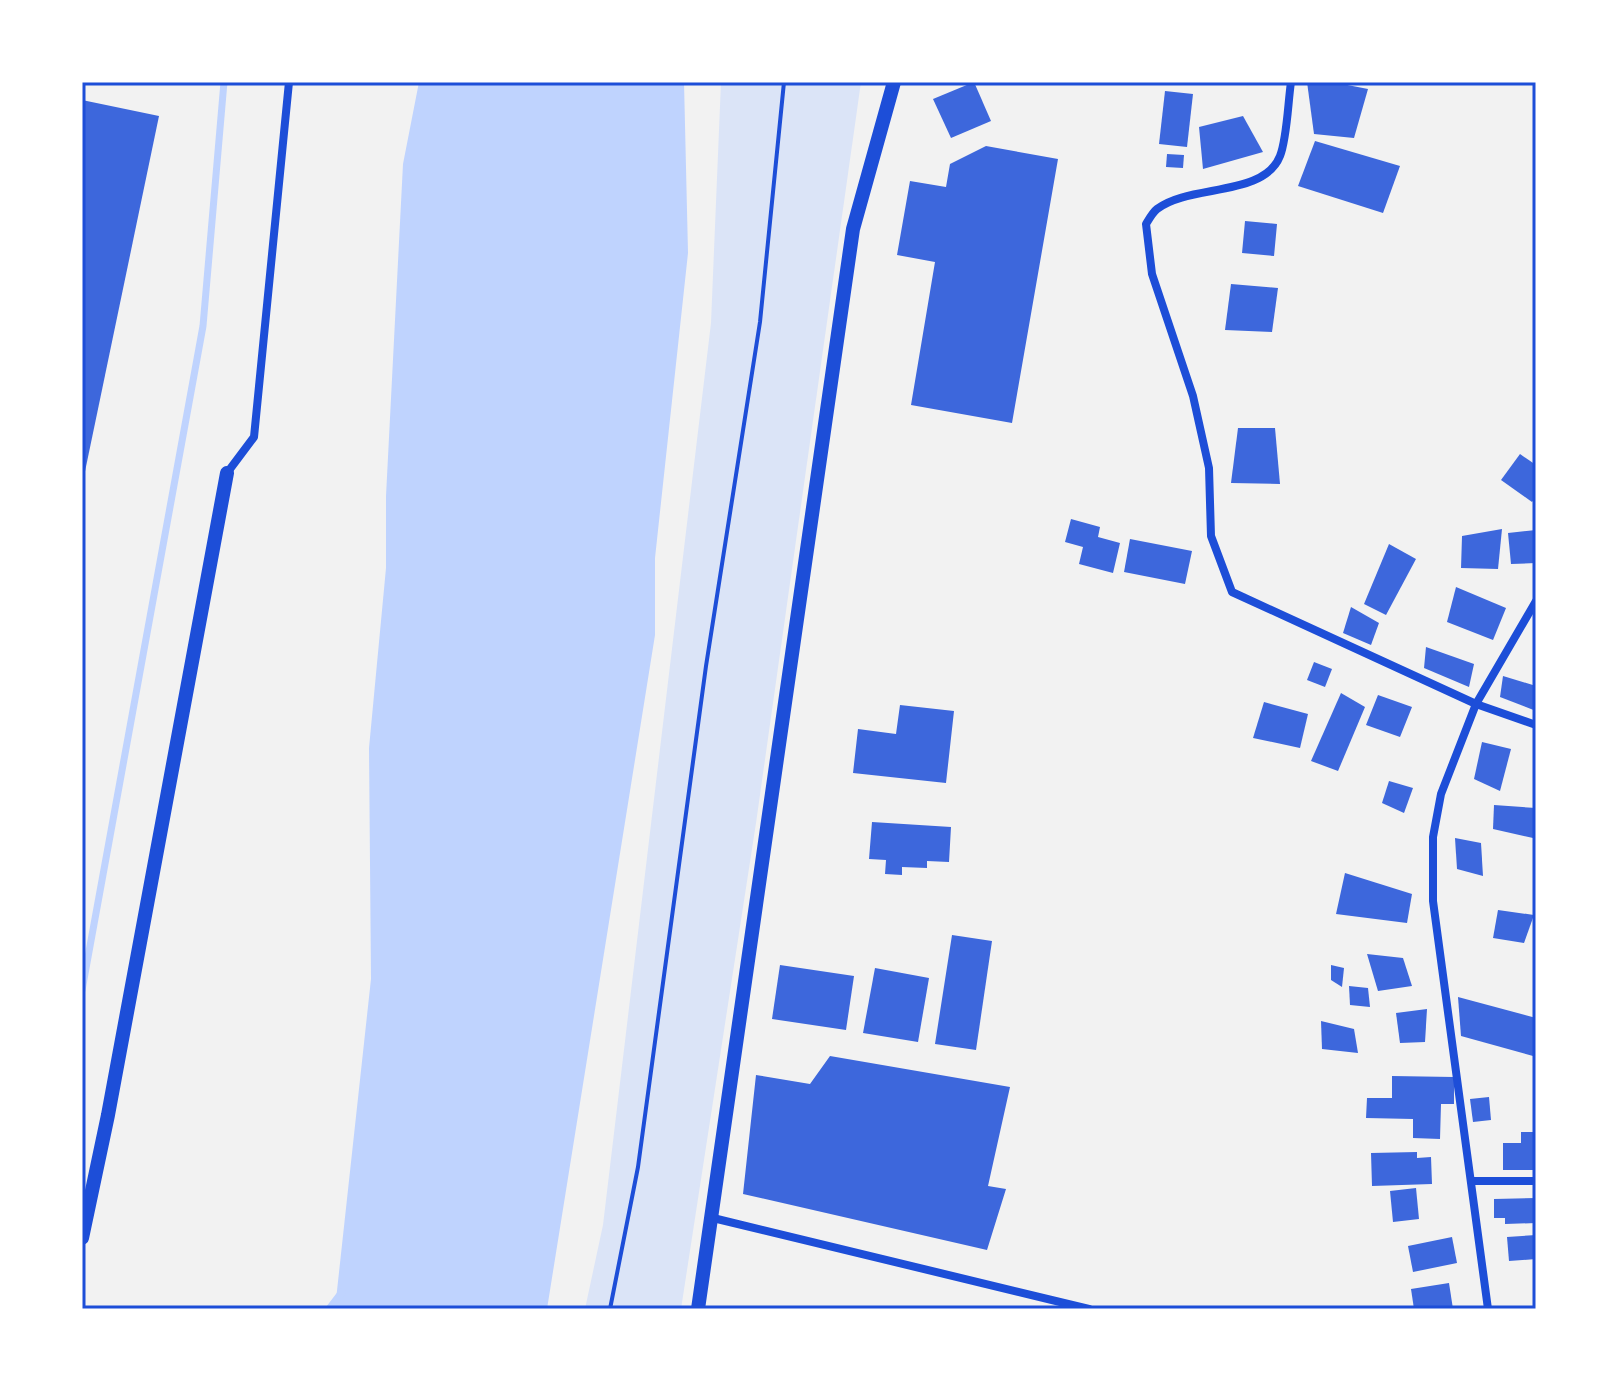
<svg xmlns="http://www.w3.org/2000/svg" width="1618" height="1391" viewBox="0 0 1618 1391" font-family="'Space Grotesk',sans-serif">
	<rect width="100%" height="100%" fill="#f2f2f2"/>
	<polygon fill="#dbe4f7" points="721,82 861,82 756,823 681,1309 585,1309 603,1225 711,323"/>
	<polygon fill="#bfd3fe" points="419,82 684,82 688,253 655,558 655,635 547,1309 335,1309 371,979 369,748 386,568 386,496 403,164"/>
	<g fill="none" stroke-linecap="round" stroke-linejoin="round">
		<g stroke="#bfd3fe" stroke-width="7">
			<polyline points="82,990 203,326 224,82"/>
			<polyline points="329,1309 342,1292"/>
		</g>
	</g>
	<g fill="#3d67dc">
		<polygon points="974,82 991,121 951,138 933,99"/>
		<polygon points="1307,82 1332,82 1368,89 1354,138 1314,134"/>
		<polygon points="1165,91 1193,94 1187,147 1159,144"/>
		<polygon points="82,100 159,116 83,481 82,481"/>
		<polygon points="1243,116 1263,152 1203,169 1199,127"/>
		<polygon points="1315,141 1400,166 1383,213 1298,186"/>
		<polygon points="986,146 1058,159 1012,423 911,405 935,262 897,255 910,181 946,187 950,164"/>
		<polygon points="1167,154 1184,155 1183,168 1166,167"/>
		<polygon points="1245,221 1277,224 1274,256 1242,253"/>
		<polygon points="1231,284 1278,288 1272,332 1225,330"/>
		<polygon points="1238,428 1275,428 1280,484 1231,483"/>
		<polygon points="1520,454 1536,465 1536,497 1532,502 1501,480"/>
		<polygon points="1071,519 1100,527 1098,537 1120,543 1113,573 1079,564 1083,547 1065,542"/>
		<polygon points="1502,529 1498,569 1461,568 1462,536"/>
		<polygon points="1536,530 1536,563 1511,564 1508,533"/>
		<polygon points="1130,539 1192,551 1185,584 1124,572"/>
		<polygon points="1389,544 1416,559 1386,615 1364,604"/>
		<polygon points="1456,587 1506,608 1493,640 1447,622"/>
		<polygon points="1351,607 1379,623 1371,645 1343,633"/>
		<polygon points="1426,647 1474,664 1469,687 1424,668"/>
		<polygon points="1314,662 1332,669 1325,687 1307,680"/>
		<polygon points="1503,676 1536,686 1536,711 1500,697"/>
		<polygon points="1341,693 1365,707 1338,771 1311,761"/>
		<polygon points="1378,695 1412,707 1400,737 1366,725"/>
		<polygon points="1264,702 1308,714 1300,748 1253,738"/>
		<polygon points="900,705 954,711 946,783 853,773 858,729 896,734"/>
		<polygon points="1482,742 1511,749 1500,791 1474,779"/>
		<polygon points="1389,781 1413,788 1404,813 1382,803"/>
		<polygon points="1494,805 1536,808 1533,838 1493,829"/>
		<polygon points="872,822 951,827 949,862 927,861 927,868 902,867 902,875 885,874 886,860 869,859"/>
		<polygon points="1455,838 1481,843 1483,876 1457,869"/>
		<polygon points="1345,873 1412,894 1407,923 1336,914"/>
		<polygon points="1498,910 1534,915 1524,943 1493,938"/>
		<polygon points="952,935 992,941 976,1050 935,1044"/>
		<polygon points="1367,954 1403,958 1412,986 1378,991"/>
		<polygon points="780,965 854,976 846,1030 772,1019"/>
		<polygon points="1331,965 1344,968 1342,987 1331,980"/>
		<polygon points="875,968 929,978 918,1042 863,1033"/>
		<polygon points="1349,986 1368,988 1370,1007 1350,1005"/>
		<polygon points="1458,997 1536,1018 1533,1056 1461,1036"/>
		<polygon points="1427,1009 1425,1042 1400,1043 1396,1013"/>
		<polygon points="1321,1021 1354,1029 1358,1053 1322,1049"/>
		<polygon points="830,1056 1010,1087 988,1186 1006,1189 987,1250 743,1194 756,1075 810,1084"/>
		<polygon points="1392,1076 1454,1077 1454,1104 1441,1104 1440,1139 1413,1138 1413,1119 1366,1118 1367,1098 1392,1098"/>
		<polygon points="1489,1097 1491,1120 1473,1122 1470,1099"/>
		<polygon points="1521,1132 1536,1132 1536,1170 1503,1170 1503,1143 1521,1143"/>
		<polygon points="1417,1152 1417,1158 1431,1157 1432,1184 1372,1186 1371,1153"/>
		<polygon points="1416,1188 1419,1219 1393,1222 1390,1191"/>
		<polygon points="1536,1198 1536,1223 1505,1224 1505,1218 1494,1218 1494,1199"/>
		<polygon points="1536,1235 1536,1259 1509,1261 1507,1237"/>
		<polygon points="1452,1237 1457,1263 1413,1272 1408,1246"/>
		<polygon points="1449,1283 1453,1309 1414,1309 1411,1289"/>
	</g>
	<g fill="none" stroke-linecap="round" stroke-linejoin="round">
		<polyline stroke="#1d4ed8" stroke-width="4" points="610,1309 638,1167 706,666 760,322 784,82"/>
		<g stroke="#1d4ed8" stroke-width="8">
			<path d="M1291 82C1288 102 1287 139 1280 156 1264 197 1189 184 1157 209 1153 212 1149 219 1146 224L1152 274 1193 396 1209 468 1211 536 1232 592 1476 704 1536 725"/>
			<polyline points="227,473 254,437 289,82"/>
			<polyline points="1471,1181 1536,1181"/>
			<polyline points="713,1218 1089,1309"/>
			<polyline points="1488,1309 1433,901 1433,837 1441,794 1476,704 1536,601"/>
		</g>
		<g stroke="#1d4ed8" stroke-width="14">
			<polyline points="82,1238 108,1115 227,473"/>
			<polyline points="698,1309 853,229 894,82"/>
		</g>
	</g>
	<rect width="1618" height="1391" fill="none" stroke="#ffffff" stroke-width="168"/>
	<rect x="84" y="84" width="1450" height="1223" fill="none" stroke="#1d4ed8" stroke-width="3"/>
</svg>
